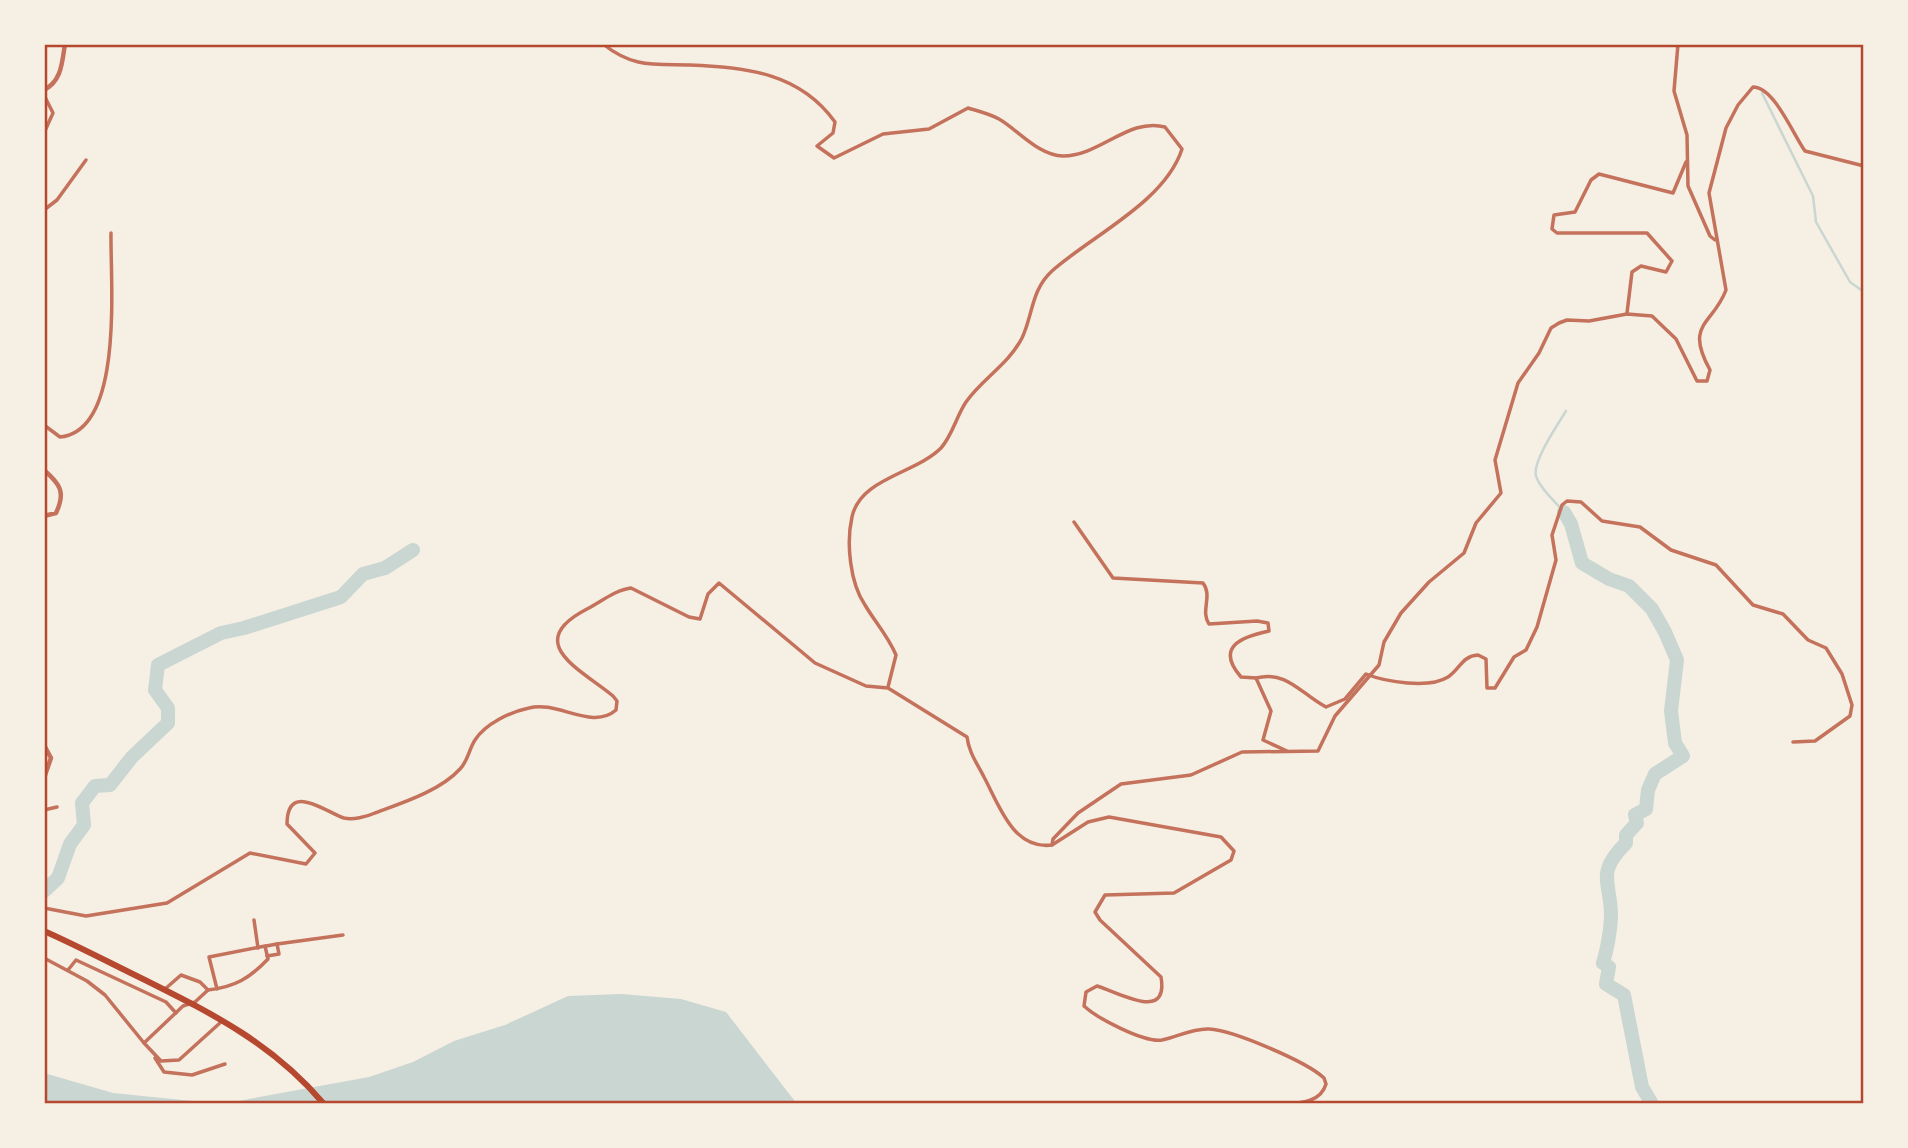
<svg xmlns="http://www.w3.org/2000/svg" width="1908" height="1148" viewBox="0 0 1908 1148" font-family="'Source Sans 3',sans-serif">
	<rect width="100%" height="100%" fill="#f6efe4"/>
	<polygon fill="#c9d6d2" points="621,994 681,999 726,1012 797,1104 44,1104 44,1073 113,1093 222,1104 369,1077 413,1062 454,1041 505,1025 568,996"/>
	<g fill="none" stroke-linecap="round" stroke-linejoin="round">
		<g stroke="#c9d6d2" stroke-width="2.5">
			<polyline points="1762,93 1813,196 1816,222 1850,282 1864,292"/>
			<path d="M1564 512C1556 502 1540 489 1536 476 1532 462 1558 424 1566 411"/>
		</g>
		<g stroke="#c9d6d2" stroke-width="14">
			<path d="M1564 512 1571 524 1582 563 1609 579 1629 586 1652 609 1665 632 1677 660 1671 711 1675 743 1683 756 1655 774 1648 790 1646 809 1635 815 1637 823 1626 835V843C1596 873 1610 880 1611 914 1611 928 1607 950 1603 963L1609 967 1606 984 1624 995 1642 1087 1652 1104"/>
			<polyline points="44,891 58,878 70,844 84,825 82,803 95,786 110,785 132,757 168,723 168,708 155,690 158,665 221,633 244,628 341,597 363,574 385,568 413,550"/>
		</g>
		<g stroke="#c5725c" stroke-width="3.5">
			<path d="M603 44C633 68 654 64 690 65 746 67 800 73 835 122L833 133 817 146 834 158 883 134 929 129 968 108C978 111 990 114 999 119 1018 130 1039 156 1063 156 1100 156 1129 117 1165 127L1182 149C1165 202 1091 236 1052 271 1031 290 1033 315 1022 338 1008 365 983 378 966 402 956 417 953 434 941 448 915 474 860 478 852 517 846 543 850 583 865 605 875 622 888 636 896 655L888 687"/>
			<polyline points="1678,44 1674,91 1687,135 1688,186 1710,236 1715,240"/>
			<polyline points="44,95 53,113 44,133"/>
			<polyline points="44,210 57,200 86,160"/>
			<polyline points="1627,313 1632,272 1641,266 1666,272 1672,261 1647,233 1557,233 1552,229 1554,215 1575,212 1591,180 1599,174 1673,193 1686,162"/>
			<path d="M44 425 60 437C125 431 110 279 111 233"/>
			<path d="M1074 522 1113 578 1203 583C1213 596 1200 611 1209 624L1257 621 1268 623 1269 631C1241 637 1215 647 1241 677L1256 678 1271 711 1263 740 1287 751"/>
			<path d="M1256 678C1287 670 1301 694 1326 707L1345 699 1366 674C1386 682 1429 689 1448 677 1460 669 1462 656 1478 655L1486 659 1487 688H1495L1514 657 1526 650 1537 627 1556 560 1552 535 1562 505 1567 501 1581 502 1602 521 1640 527 1671 550 1716 565 1753 605 1783 614 1808 640 1826 648 1842 674 1852 705 1850 716 1815 741 1793 742"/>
			<polyline points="44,810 57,807"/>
			<path d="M1052 845 1053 839 1078 813 1121 784 1191 775 1242 752 1318 751 1335 716 1379 665 1384 642 1401 613 1429 582 1464 553 1476 523 1501 493 1495 460 1518 383 1539 353 1551 328 1559 323 1567 320 1589 321 1627 314 1652 316 1676 339 1697 381H1707L1710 370C1684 323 1713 325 1726 290L1709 193 1726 128 1738 105 1753 87C1774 87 1793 134 1805 151L1864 166"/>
			<path d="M44 908 86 916 167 903 250 853 306 864 315 853 287 824C287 780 327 813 344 818 353 820 366 817 375 813 402 803 440 791 460 769 468 761 469 749 475 740 485 724 510 712 529 708 557 700 592 731 616 710L617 701 613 696C582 670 521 643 587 609 601 602 615 590 631 588L689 617 700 619 708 594 719 583 815 663 866 686 888 688 967 737C969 753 977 763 984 777 999 805 1013 850 1052 845L1088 822 1109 817 1221 837 1234 851 1231 860 1174 893 1105 895 1095 912 1100 920 1161 977C1169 1023 1118 992 1097 986L1086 992 1084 1006C1097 1018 1144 1043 1162 1040 1177 1037 1193 1028 1209 1029 1233 1030 1307 1062 1324 1078L1326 1084C1321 1102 1301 1103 1286 1104"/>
			<polyline points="254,920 258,948"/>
			<polyline points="277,944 343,935"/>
			<polyline points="266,946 277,944 279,954 267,956"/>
			<polyline points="44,958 87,981 105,995 144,1043"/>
			<polyline points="68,970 76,960 166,1002 176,1013"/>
			<polyline points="165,989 181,975 200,982 208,990 195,1002 183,1006 144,1043 161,1061 179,1060 221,1022"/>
			<path d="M208 990C235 987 250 978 268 959L265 946 209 957 217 989"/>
			<polyline points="155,1058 164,1072 192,1075 225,1064"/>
		</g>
		<g stroke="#c5725c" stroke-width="4.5">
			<path d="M44 90C62 81 62 62 65 44"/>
			<path d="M44 470C60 484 66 492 56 513L44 516"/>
			<polyline points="44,745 51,758 44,778"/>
		</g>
		<path stroke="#b5482f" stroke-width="6" d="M44 931C78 946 112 964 145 980 215 1015 273 1044 324 1104"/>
	</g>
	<rect width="1908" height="1148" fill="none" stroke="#f6efe4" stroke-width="91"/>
	<rect x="46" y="46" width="1816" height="1056" fill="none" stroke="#b5482f" stroke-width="2.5"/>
</svg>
